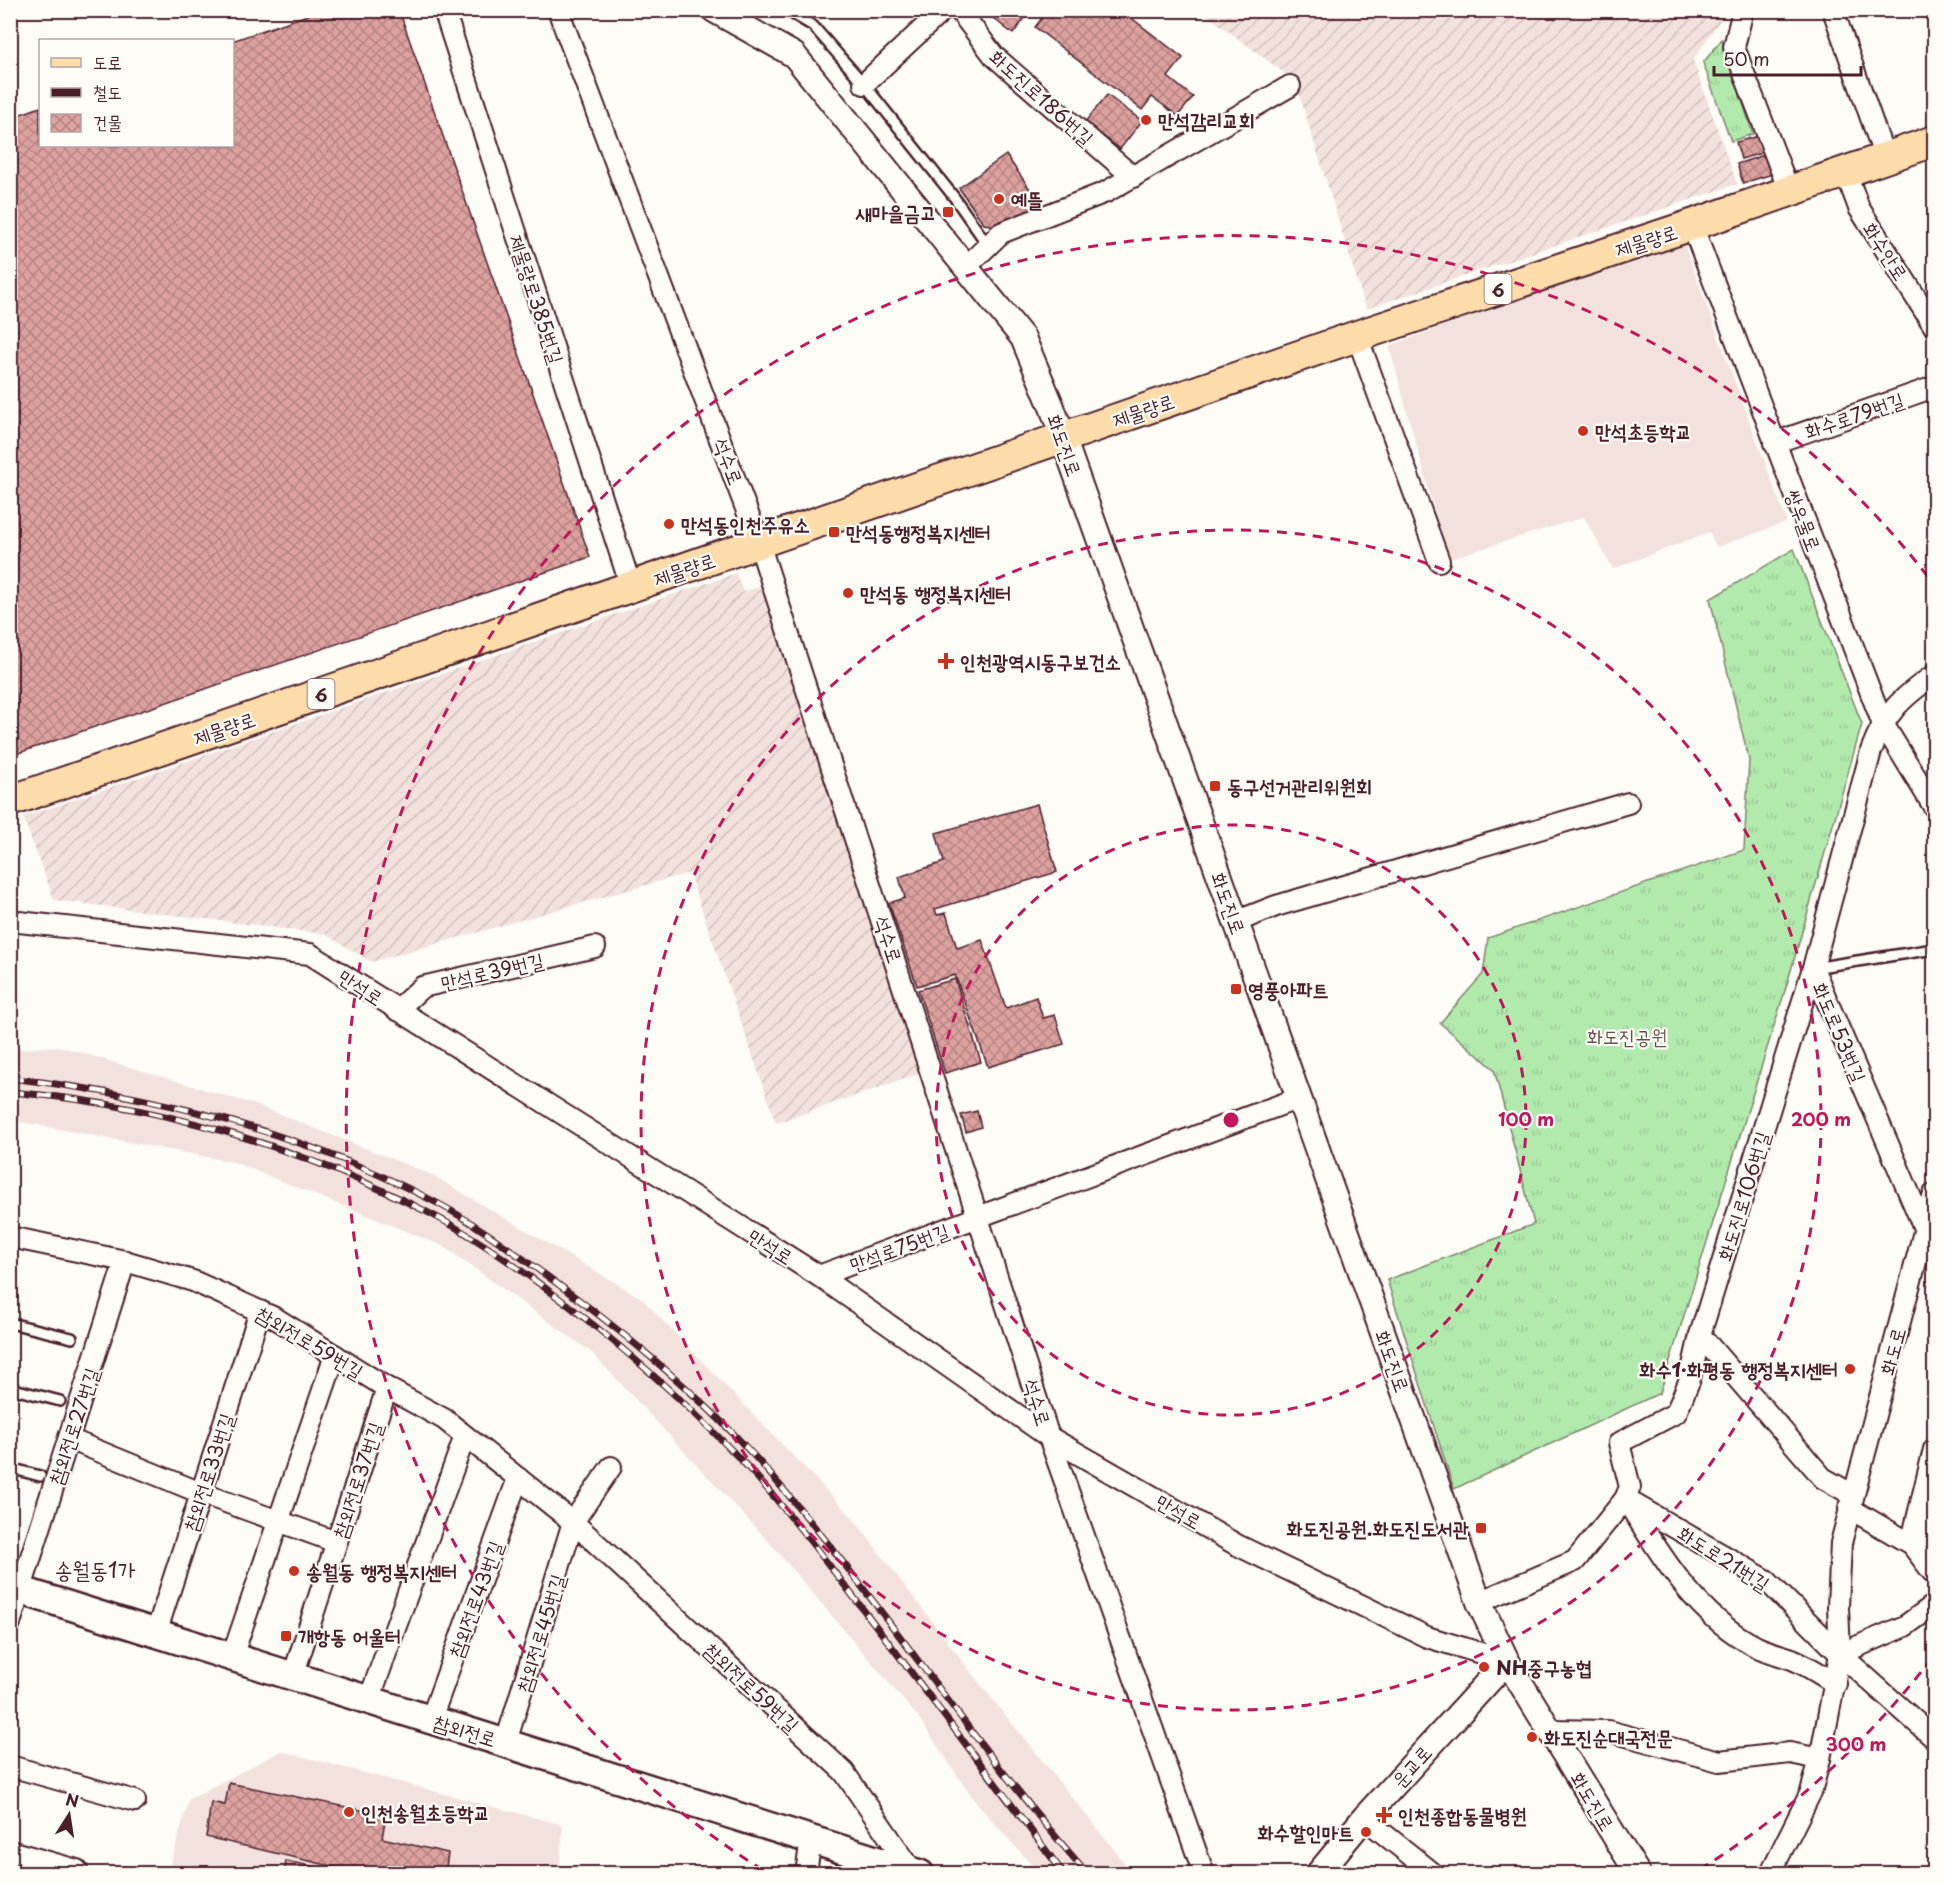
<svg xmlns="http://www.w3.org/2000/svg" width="1945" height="1884" viewBox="0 0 1945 1884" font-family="'Playpen Sans','Poor Story',sans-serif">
	<defs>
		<pattern id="industrial-furrows" width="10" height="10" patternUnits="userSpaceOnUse" patternTransform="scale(1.5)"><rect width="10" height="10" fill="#f3e1dd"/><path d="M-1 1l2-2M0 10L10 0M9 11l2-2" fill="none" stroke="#d2c1be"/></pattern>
		<pattern id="grass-tufts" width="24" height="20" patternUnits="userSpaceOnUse" patternTransform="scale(1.5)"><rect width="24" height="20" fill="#b2eaae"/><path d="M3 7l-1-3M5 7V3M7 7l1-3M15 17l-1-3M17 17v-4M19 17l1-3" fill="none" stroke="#9bc896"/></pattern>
		<pattern id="building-cross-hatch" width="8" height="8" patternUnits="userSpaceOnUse" patternTransform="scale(1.5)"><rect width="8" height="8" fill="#dda2a0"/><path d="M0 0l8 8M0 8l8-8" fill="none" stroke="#b58383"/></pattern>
	</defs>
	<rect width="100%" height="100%" fill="#fdfcf7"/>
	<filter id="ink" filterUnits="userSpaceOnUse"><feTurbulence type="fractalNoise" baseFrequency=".0167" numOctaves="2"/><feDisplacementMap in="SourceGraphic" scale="12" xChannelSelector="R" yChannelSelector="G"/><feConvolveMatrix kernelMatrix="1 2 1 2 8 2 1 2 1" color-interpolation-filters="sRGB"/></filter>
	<g filter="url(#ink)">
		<g fill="#f3e1dd">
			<polygon points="1682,239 1787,522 1717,547 1709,532 1613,569 1584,517 1448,559 1389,346"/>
			<polygon points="59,1046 256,1105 430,1174 641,1298 852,1517 980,1684 1133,1873 1039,1873 974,1800 918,1717 769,1542 591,1352 443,1246 234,1162 11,1120 11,1050"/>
			<polygon points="281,1751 563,1825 559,1873 168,1874 189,1799"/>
		</g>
		<g fill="url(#industrial-furrows)">
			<polygon points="1201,11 1726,11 1693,60 1737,184 1366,309 1295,81"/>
			<polygon points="736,573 743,592 761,586 930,1070 776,1123 689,873 371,962 325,934 54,900 23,817"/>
		</g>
		<g fill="url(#grass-tufts)" stroke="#7e846c" stroke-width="1.5">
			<polygon points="1722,39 1753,134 1731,141 1703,63"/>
			<polygon points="1794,549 1862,724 1787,984 1660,1393 1454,1489 1387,1280 1534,1224 1494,1069 1440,1023 1483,974 1488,938 1744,850 1749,760 1710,599"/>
		</g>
		<g fill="url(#building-cross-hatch)" stroke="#4a1f2b" stroke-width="1.5">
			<polygon points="322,10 399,10 590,557 10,756 10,118 40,107 40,146 232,146 232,41"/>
			<polygon points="983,10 1031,10 1013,34"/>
			<polygon points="1048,10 1121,10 1183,58 1168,77 1193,97 1178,116 1152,97 1142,110 1035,27"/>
			<polygon points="1107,95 1142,121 1120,149 1085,122"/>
			<polygon points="1763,135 1768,151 1741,159 1736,142"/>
			<polygon points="1770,153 1776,173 1743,183 1737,164"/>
			<polygon points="1006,155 1044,209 1003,227 984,224 959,188"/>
			<polygon points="1037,804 1057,872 935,909 937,915 946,913 957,948 982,940 1006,1008 1036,997 1043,1018 1055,1015 1064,1044 988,1067 955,975 917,986 889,903 905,898 899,877 944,862 936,833"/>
			<polygon points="955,979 981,1062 945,1073 918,990"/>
			<polygon points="977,1111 981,1127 966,1132 961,1115"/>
			<polygon points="229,1783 386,1815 382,1838 448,1853 445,1874 365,1874 206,1837 211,1802 225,1805"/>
			<polygon points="286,1861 340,1872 340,1874 284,1874"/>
		</g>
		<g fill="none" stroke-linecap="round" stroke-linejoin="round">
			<defs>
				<g id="service">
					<polyline points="786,10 813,26 864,84 954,197 989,247"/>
					<polyline points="1813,968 1934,949"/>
					<polyline points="10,1323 72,1338"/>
					<polyline points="10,1388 60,1401"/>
					<polyline points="10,1468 40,1476"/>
				</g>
				<g id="minor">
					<polyline points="444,10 631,587"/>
					<polyline points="558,10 759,543 1049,1437 1204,1874"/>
					<polyline points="959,10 994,56 1133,177"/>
					<polyline points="1743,10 1734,47 1789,191"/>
					<polyline points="1833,10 1885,158"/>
					<polyline points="864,84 943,10"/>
					<polyline points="1846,173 1859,208 1934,326"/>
					<polyline points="1692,225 1882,722 1934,807"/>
					<polyline points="967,266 1001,233 1106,192 1290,86"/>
					<polyline points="1357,336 1439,561"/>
					<polyline points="1774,443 1934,387"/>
					<polyline points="10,921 310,954 819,1276 1049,1437 1237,1545 1427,1637 1507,1661"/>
					<polyline points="1235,922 1276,906 1628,803"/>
					<polyline points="1813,968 1924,1228"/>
					<polyline points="397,1010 422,987 595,947"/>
					<polyline points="10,1237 125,1261 193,1281 275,1318 387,1388 444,1419 573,1522 844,1772 911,1869"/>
					<polyline points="819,1276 1299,1098"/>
					<polyline points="1700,1335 1823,1478 1853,1495"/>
					<polyline points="69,1439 201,1493 336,1542"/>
					<polyline points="1625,1499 1766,1580 1840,1654 1934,1738"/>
					<path d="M1627 1501C1660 1555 1698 1618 1757 1647 1768 1652 1781 1655 1792 1659 1807 1665 1822 1675 1836 1684"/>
					<polyline points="1849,1508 1911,1544 1934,1574"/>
					<polyline points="1911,1544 1934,1449"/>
					<polyline points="1911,1544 1934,1529"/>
					<path d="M1479 1602 1575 1561 1625 1499 1630 1487 1619 1443 1676 1413 1690 1379 1700 1335 1813 968 1871 751C1885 713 1901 698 1934 675"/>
					<polyline points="10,1623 125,1261"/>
					<polyline points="156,1633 260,1311"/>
					<polyline points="1840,1654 1905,1626 1934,1605"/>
					<polyline points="232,1657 335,1355"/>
					<polyline points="293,1676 387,1388"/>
					<polyline points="369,1700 465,1436"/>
					<polyline points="431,1719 518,1478"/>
					<polyline points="1550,1730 1608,1731 1719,1761 1790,1753 1820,1759"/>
					<polyline points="506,1742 573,1522 611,1467"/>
					<polyline points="10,1766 135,1801"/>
					<polyline points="1364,1818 1434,1874"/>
					<polyline points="10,1851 77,1870"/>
					<polyline points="806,1874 811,1838"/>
					<polyline points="1770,1874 1811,1792 1820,1759 1840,1654 1838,1607 1841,1543 1934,1194"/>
				</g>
				<g id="tertiary">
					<polyline points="714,10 794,55 1023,338 1052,407 1479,1602 1507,1661 1638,1874"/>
					<polyline points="1318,1874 1364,1818 1507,1661"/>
				</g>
				<polyline id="secondary" points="10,1587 920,1874"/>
				<polyline id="primary" points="10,801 1357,336 1692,225 1934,141"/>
			</defs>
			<use href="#service" stroke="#4a1f2b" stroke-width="14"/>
			<use href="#minor" stroke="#4a1f2b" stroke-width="24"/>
			<use href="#tertiary" stroke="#4a1f2b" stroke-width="28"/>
			<use href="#secondary" stroke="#4a1f2b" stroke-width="32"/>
			<use href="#primary" stroke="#4a1f2b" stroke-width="34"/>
			<use href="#service" stroke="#fdfcf7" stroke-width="9"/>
			<use href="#minor" stroke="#fdfcf7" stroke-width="20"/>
			<use href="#tertiary" stroke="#fdfcf7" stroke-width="24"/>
			<use href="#secondary" stroke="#fdfcf7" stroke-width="27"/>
			<use href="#primary" stroke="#fddcac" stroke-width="30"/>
			<defs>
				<g id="rail">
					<path d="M10 1078C157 1095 306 1134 437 1203 475 1223 512 1251 547 1276 622 1331 695 1390 757 1459 875 1591 970 1742 1088 1874"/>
					<path d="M10 1092C157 1104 298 1146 429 1213 469 1233 507 1260 544 1287 616 1340 682 1398 744 1463 795 1518 840 1580 886 1639 945 1717 1005 1795 1064 1874"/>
				</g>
			</defs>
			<use href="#rail" stroke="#4a1f2b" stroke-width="7"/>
			<use href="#rail" stroke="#fdfcf7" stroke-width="4.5" stroke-dasharray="14" stroke-linecap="butt"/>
		</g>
	</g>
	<g fill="none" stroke="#c2185b" stroke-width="3" stroke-dasharray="10 8">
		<circle cx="1231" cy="1120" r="295"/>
		<circle cx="1231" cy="1120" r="590"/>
		<path d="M1932 1658A884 884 0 0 1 1699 1870M763 1870A884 884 0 1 1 1932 582"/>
	</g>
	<g fill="#c8321e" stroke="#fdfcf7" stroke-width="2">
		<circle cx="1146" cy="120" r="6"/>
		<circle cx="999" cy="199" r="6"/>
		<rect x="942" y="206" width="12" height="12" rx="3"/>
		<circle cx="1583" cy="431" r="6"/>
		<circle cx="669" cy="524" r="6"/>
		<rect x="828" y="526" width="12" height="12" rx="3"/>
		<circle cx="848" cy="593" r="6"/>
		<path d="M943 652h6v6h6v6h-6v6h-6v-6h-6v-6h6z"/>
		<rect x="1209" y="780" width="12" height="12" rx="3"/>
		<rect x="1230" y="983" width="12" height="12" rx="3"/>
		<circle cx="1850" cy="1369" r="6"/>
		<rect x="1475" y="1522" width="12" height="12" rx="3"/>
		<circle cx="294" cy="1571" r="6"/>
		<rect x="280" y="1630" width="12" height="12" rx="3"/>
		<circle cx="1484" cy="1667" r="6"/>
		<circle cx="1532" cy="1737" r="6"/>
		<circle cx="349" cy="1812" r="6"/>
		<path d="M1381 1806h6v6h6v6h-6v6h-6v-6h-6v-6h6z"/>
		<circle cx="1366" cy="1832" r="6"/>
	</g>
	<g text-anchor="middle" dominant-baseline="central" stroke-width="4.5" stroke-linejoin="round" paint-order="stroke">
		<g fill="#fdfcf7" stroke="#806168" stroke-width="1.5">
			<rect x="1484.5" y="274" width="27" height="30" rx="4.5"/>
			<rect x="307.5" y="679" width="27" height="30" rx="4.5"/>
		</g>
		<g font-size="18" font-weight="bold" fill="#4a1f2b">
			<text x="1498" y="289">6</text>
			<text x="321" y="694">6</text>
		</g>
		<g font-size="20" fill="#4a1f2b" stroke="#fdfcf7">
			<text transform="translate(1042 97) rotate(42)">화도진로186번길</text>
			<text transform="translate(1646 240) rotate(-18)">제물량로</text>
			<text transform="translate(1886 251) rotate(57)">화수안로</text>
			<text transform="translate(537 299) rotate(72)">제물량로385번길</text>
			<text transform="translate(1143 410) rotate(-19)">제물량로</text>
			<text transform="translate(1854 415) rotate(-19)">화수로79번길</text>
			<text transform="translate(1065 445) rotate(70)">화도진로</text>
			<text transform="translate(729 461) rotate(69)">석수로</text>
			<text transform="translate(1804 520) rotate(69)">쌍우물로</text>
			<text transform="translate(684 569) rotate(-19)">제물량로</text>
			<text transform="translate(224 728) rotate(-19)">제물량로</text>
			<text transform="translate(1229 903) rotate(70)">화도진로</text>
			<text transform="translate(889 939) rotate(72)">석수로</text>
			<text transform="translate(492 971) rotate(-13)">만석로39번길</text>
			<text transform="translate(361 987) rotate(33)">만석로</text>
			<text transform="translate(1840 1032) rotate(67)">화도로53번길</text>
			<text transform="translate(1743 1196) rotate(-73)">화도진로106번길</text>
			<text transform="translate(771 1246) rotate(32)">만석로</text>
			<text transform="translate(899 1247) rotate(-20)">만석로75번길</text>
			<text transform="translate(310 1342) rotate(31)">참외전로59번길</text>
			<text transform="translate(1892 1351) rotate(-75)">화도로</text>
			<text transform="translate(1393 1361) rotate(70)">화도진로</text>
			<text transform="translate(1038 1402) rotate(73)">석수로</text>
			<text transform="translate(73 1426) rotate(-72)">참외전로27번길</text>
			<text transform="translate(208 1472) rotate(-72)">참외전로33번길</text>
			<text transform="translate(357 1480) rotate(-72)">참외전로37번길</text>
			<text transform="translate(1179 1511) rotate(30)">만석로</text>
			<text transform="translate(1724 1558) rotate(32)">화도로21번길</text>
			<text transform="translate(475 1599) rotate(-70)">참외전로43번길</text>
			<text transform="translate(540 1633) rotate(-73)">참외전로45번길</text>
			<text transform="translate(752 1687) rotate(43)">참외전로59번길</text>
			<text transform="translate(465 1730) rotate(17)">참외전로</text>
			<text transform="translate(1411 1766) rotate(-48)">운교로</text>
			<text transform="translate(1593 1801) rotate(59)">화도진로</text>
		</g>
		<g font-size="20" font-weight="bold" fill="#4a1f2b" stroke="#fdfcf7" text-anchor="start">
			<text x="1158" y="120">만석감리교회</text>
			<text x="1011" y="199">예뜰</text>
			<text x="936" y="212" text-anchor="end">새마을금고</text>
			<text x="1595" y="431">만석초등학교</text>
			<text x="681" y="524">만석동인천주유소</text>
			<text x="846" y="532">만석동행정복지센터</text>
			<text x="860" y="593">만석동 행정복지센터</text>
			<text x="960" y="661">인천광역시동구보건소</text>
			<text x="1227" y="786">동구선거관리위원회</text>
			<text x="1248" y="989">영풍아파트</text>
			<text x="1838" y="1369" text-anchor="end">화수1·화평동 행정복지센터</text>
			<text x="1469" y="1528" text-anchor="end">화도진공원.화도진도서관</text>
			<text x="306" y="1571">송월동 행정복지센터</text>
			<text x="298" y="1636">개항동 어울터</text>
			<text x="1496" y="1667">NH중구농협</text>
			<text x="1544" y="1737">화도진순대국전문</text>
			<text x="361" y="1812">인천송월초등학교</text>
			<text x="1398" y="1815">인천종합동물병원</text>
			<text x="1354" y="1832" text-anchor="end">화수할인마트</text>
		</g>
		<g font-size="20" fill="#64524c" stroke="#fdfcf7">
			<text x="1627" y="1036">화도진공원</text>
		</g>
		<g font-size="22" fill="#4a1f2b" stroke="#fdfcf7">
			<text x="95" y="1568">송월동1가</text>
		</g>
	</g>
	<circle cx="1231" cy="1120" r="9" fill="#c2185b" stroke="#fdfcf7" stroke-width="3"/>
	<g font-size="18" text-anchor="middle" font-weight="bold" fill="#c2185b" stroke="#fdfcf7" stroke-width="4.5" stroke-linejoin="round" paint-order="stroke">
		<text x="1526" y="1126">100 m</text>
		<text x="1821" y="1126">200 m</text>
		<text x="1856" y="1751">300 m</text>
	</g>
	<rect width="1945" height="1884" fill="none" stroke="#fdfcf7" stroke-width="36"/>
	<rect x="18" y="18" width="1909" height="1848" fill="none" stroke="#4a1f2b" stroke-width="2" filter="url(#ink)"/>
	<rect x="39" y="39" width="195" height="108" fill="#fdfcf7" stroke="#b5a4a5" stroke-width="1.5"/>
	<rect x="51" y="58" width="30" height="9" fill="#fddcac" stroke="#b5a4a5" stroke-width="1.5"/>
	<text x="93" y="69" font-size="18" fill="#4a1f2b">도로</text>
	<rect x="51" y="88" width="30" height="9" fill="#4a1f2b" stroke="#b5a4a5" stroke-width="1.5"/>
	<text x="93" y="99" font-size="18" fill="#4a1f2b">철도</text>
	<rect x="51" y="114" width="30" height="18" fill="url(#building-cross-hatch)" stroke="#b5a4a5" stroke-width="1.5"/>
	<text x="93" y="129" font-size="18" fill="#4a1f2b">건물</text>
	<g transform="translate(69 1815) rotate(12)" stroke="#fdfcf7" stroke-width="4.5" paint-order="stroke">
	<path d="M0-4.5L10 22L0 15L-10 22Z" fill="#4a1f2b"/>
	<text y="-9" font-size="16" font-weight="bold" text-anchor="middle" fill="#4a1f2b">N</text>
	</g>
	<path d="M1714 66v9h147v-9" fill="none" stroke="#4a1f2b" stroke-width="3"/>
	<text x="1723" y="66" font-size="18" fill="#4a1f2b" stroke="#fdfcf7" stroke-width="4.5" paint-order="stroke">50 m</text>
</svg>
